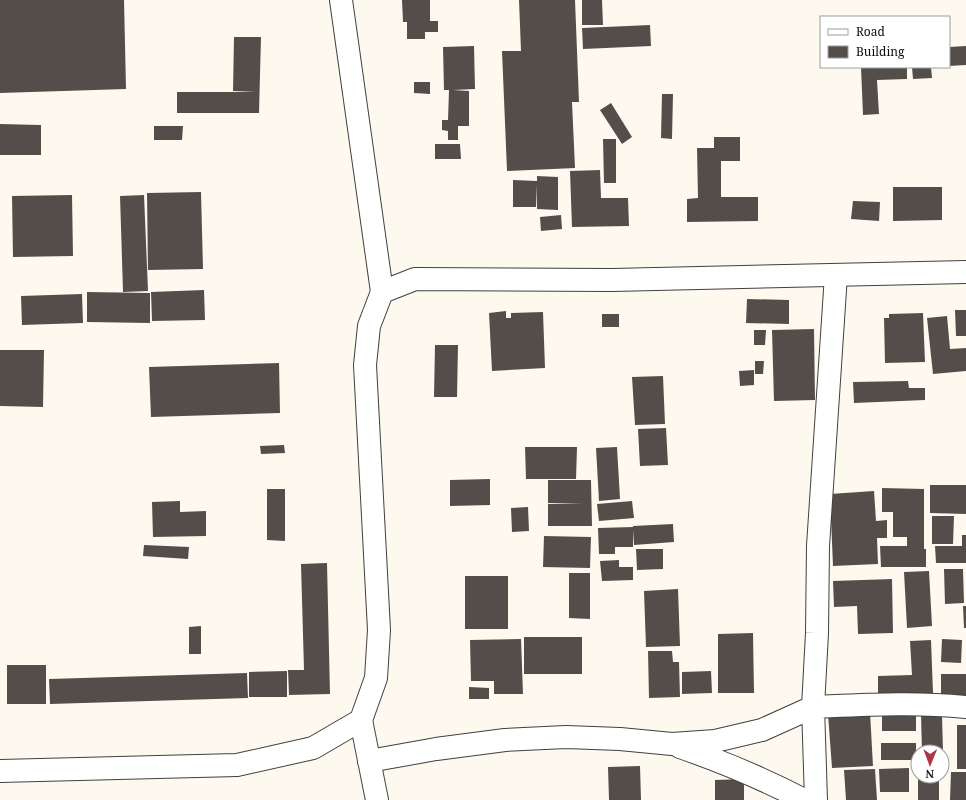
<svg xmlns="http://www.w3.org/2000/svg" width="966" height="800" viewBox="0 0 966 800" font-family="'Noto Serif',serif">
	<rect width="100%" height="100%" fill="#fdf9ef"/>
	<g fill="#544e4b">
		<polygon points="0,0 124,0 126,89 0,93"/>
		<polygon points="402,0 430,0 430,21 438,21 438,32 425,32 425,39 407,39 407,22 403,22"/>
		<polygon points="519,0 575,0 579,102 572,102 575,168 507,171 502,51 521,51"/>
		<polygon points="582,0 602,0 603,25 582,25"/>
		<polygon points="650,25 651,46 583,49 582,28"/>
		<polygon points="234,37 261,37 259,113 177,113 177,92 257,92 233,91"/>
		<polygon points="474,46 475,89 453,90 469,91 469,126 458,126 458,140 448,140 448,131 442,130 442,120 448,120 449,90 444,90 443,47"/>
		<polygon points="966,46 966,65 949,66 949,47"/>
		<polygon points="861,67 907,67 907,79 877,80 879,114 863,115"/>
		<polygon points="912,67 931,67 932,78 913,79"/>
		<polygon points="414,82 430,82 430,94 414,93"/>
		<polygon points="662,94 673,94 672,139 661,138"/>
		<polygon points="611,103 632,137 622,144 600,110"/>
		<polygon points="0,124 41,125 41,155 0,155"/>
		<polygon points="154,126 183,126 182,140 154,140"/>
		<polygon points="714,137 740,137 740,161 721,161 721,197 758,197 758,221 687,222 687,199 698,198 697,148 714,148"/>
		<polygon points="603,139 616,139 616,183 604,183"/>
		<polygon points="435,144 460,144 461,159 435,159"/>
		<polygon points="600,170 601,198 628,198 629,226 572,227 570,171"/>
		<polygon points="537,176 558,177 558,210 537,209 537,185 536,207 513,207 513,180 537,181"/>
		<polygon points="893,187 942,187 942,220 893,221"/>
		<polygon points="201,192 203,269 148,270 147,193"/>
		<polygon points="72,195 73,256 13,257 12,196"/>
		<polygon points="144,195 148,291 123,292 120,196"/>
		<polygon points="853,201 880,202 879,221 851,219"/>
		<polygon points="561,215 562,229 541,231 540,217"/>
		<polygon points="204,290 205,320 152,321 151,292"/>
		<polygon points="87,292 150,293 150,323 87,322"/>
		<polygon points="82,294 83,323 22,325 21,296"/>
		<polygon points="747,299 789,300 789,324 746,323"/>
		<polygon points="955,310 966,310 966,336 956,336"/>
		<polygon points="506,311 506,318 511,318 511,313 543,312 545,368 492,371 489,313"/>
		<polygon points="923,313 925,362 885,363 884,318 889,318 889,314"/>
		<rect x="602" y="314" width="17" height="13"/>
		<polygon points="947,316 950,349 966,348 966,371 933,374 927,318"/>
		<polygon points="814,329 815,400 774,401 772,330"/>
		<polygon points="754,330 766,330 765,345 754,345"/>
		<polygon points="435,345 458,345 457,397 434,397"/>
		<polygon points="0,350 44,350 43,407 0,406"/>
		<polygon points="755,361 764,361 763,374 755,374"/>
		<polygon points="279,363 280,413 151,417 149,367"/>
		<polygon points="754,370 754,385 740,386 739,371"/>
		<polygon points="663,376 665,424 635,425 632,377"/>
		<polygon points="908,381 909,388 925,388 925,400 854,403 853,382"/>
		<polygon points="666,428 668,465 640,466 638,429"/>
		<polygon points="284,445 285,453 261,454 260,446"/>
		<polygon points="525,447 577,447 576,479 526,479"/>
		<polygon points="617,447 620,499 599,501 596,448"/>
		<polygon points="490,479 490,505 450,506 450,480"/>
		<polygon points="548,480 591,480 592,526 548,526 548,504 583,503 548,503"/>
		<polygon points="930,485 966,485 966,514 930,513"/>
		<polygon points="882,488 924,489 924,549 926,549 926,567 881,567 880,546 907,546 907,537 893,537 893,512 882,512"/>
		<polygon points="267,489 285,489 285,541 267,540"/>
		<polygon points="874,491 876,521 887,520 887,538 877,538 878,564 833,566 830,494"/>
		<polygon points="180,501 180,512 206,511 206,536 153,537 152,502"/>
		<polygon points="632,501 634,518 599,521 597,504"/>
		<polygon points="528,507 529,531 512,532 511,508"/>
		<polygon points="932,516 954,516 953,544 932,544"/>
		<polygon points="673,524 674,542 634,545 633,530 633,547 615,547 615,554 599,554 598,528 633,527 633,526"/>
		<polygon points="962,535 966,535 966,563 936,563 935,546 962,546"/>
		<polygon points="544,536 591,537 590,568 543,567"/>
		<polygon points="144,545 189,547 188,559 143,556"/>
		<polygon points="636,549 663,549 663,569 637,570"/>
		<polygon points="619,560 619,567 633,567 633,580 602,581 600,561"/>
		<polygon points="327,563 330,694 289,695 288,670 304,670 301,564"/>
		<polygon points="944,569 963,569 964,603 945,604"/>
		<polygon points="929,571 932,626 907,628 904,572"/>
		<polygon points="569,573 590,573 590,619 569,618"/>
		<rect x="465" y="576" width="43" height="53"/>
		<polygon points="892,579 893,633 858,634 857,606 834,607 833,581"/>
		<polygon points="678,589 680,646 646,647 644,591"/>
		<polygon points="963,606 966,606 966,628 964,628"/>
		<polygon points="201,626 201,654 189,654 189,627"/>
		<polygon points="753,633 754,693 718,693 718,634"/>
		<rect x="524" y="637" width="58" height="37"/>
		<polygon points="521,639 523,694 494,694 494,681 471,681 470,640"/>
		<polygon points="942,639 962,640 961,663 941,662"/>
		<polygon points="931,640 933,693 878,694 878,676 912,675 910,641"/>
		<polygon points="648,651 672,651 673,662 679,662 680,697 649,698"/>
		<rect x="7" y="665" width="39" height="39"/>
		<polygon points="287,671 287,697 249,697 249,672"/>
		<polygon points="711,671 712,693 682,694 682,672"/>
		<polygon points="247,673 248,698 50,704 49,679"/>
		<rect x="941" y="674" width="25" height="22"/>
		<polygon points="469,687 489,688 489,699 469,699"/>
		<polygon points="870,712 873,766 832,768 828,714"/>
		<polygon points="916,712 916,731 882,731 882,713"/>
		<polygon points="921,715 942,715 943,752 922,752"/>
		<rect x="957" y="725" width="9" height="44"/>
		<rect x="881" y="743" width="35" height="17"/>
		<polygon points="640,766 641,800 609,800 608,767"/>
		<polygon points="909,768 909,792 880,792 879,769"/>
		<polygon points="875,769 877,800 846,800 844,770"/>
		<polygon points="951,772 966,772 966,800 950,800"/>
		<rect x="918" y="776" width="21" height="24"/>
		<polygon points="744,779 744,800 715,800 715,780"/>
	</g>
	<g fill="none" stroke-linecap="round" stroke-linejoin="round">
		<defs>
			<g id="minor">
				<polyline points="341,0 382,292"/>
				<polyline points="361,720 377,800"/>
				<path d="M680 747C723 762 764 779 804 800"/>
				<polyline points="369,761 436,749 505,740 566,737 620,739 672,744 715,741 762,730 813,707 817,633 818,546 836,275"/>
				<polyline points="0,771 237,765 313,748 361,720 376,678 379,630 365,365 369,326 382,292 415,279 612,280 966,272"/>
				<path d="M816 800 813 707C864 705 915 702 966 707"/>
			</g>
		</defs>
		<use href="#minor" stroke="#404040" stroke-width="24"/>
		<use href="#minor" stroke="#fff" stroke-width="22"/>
	</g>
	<rect x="820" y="16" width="130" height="52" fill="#ffffff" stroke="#9e9e9e"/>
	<rect x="828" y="29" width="20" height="6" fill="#ffffff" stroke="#9e9e9e"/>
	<text x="856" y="36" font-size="12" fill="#0d0d0d">Road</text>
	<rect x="828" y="46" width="20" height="12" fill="#544e4b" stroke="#9e9e9e"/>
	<text x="856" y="56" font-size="12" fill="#0d0d0d">Building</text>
	<g transform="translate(930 764) rotate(181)"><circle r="19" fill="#ffffff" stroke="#9e9e9e"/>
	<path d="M0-3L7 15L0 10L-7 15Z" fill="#ab3644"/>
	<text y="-6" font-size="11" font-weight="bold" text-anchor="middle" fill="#0d0d0d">N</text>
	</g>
</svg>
